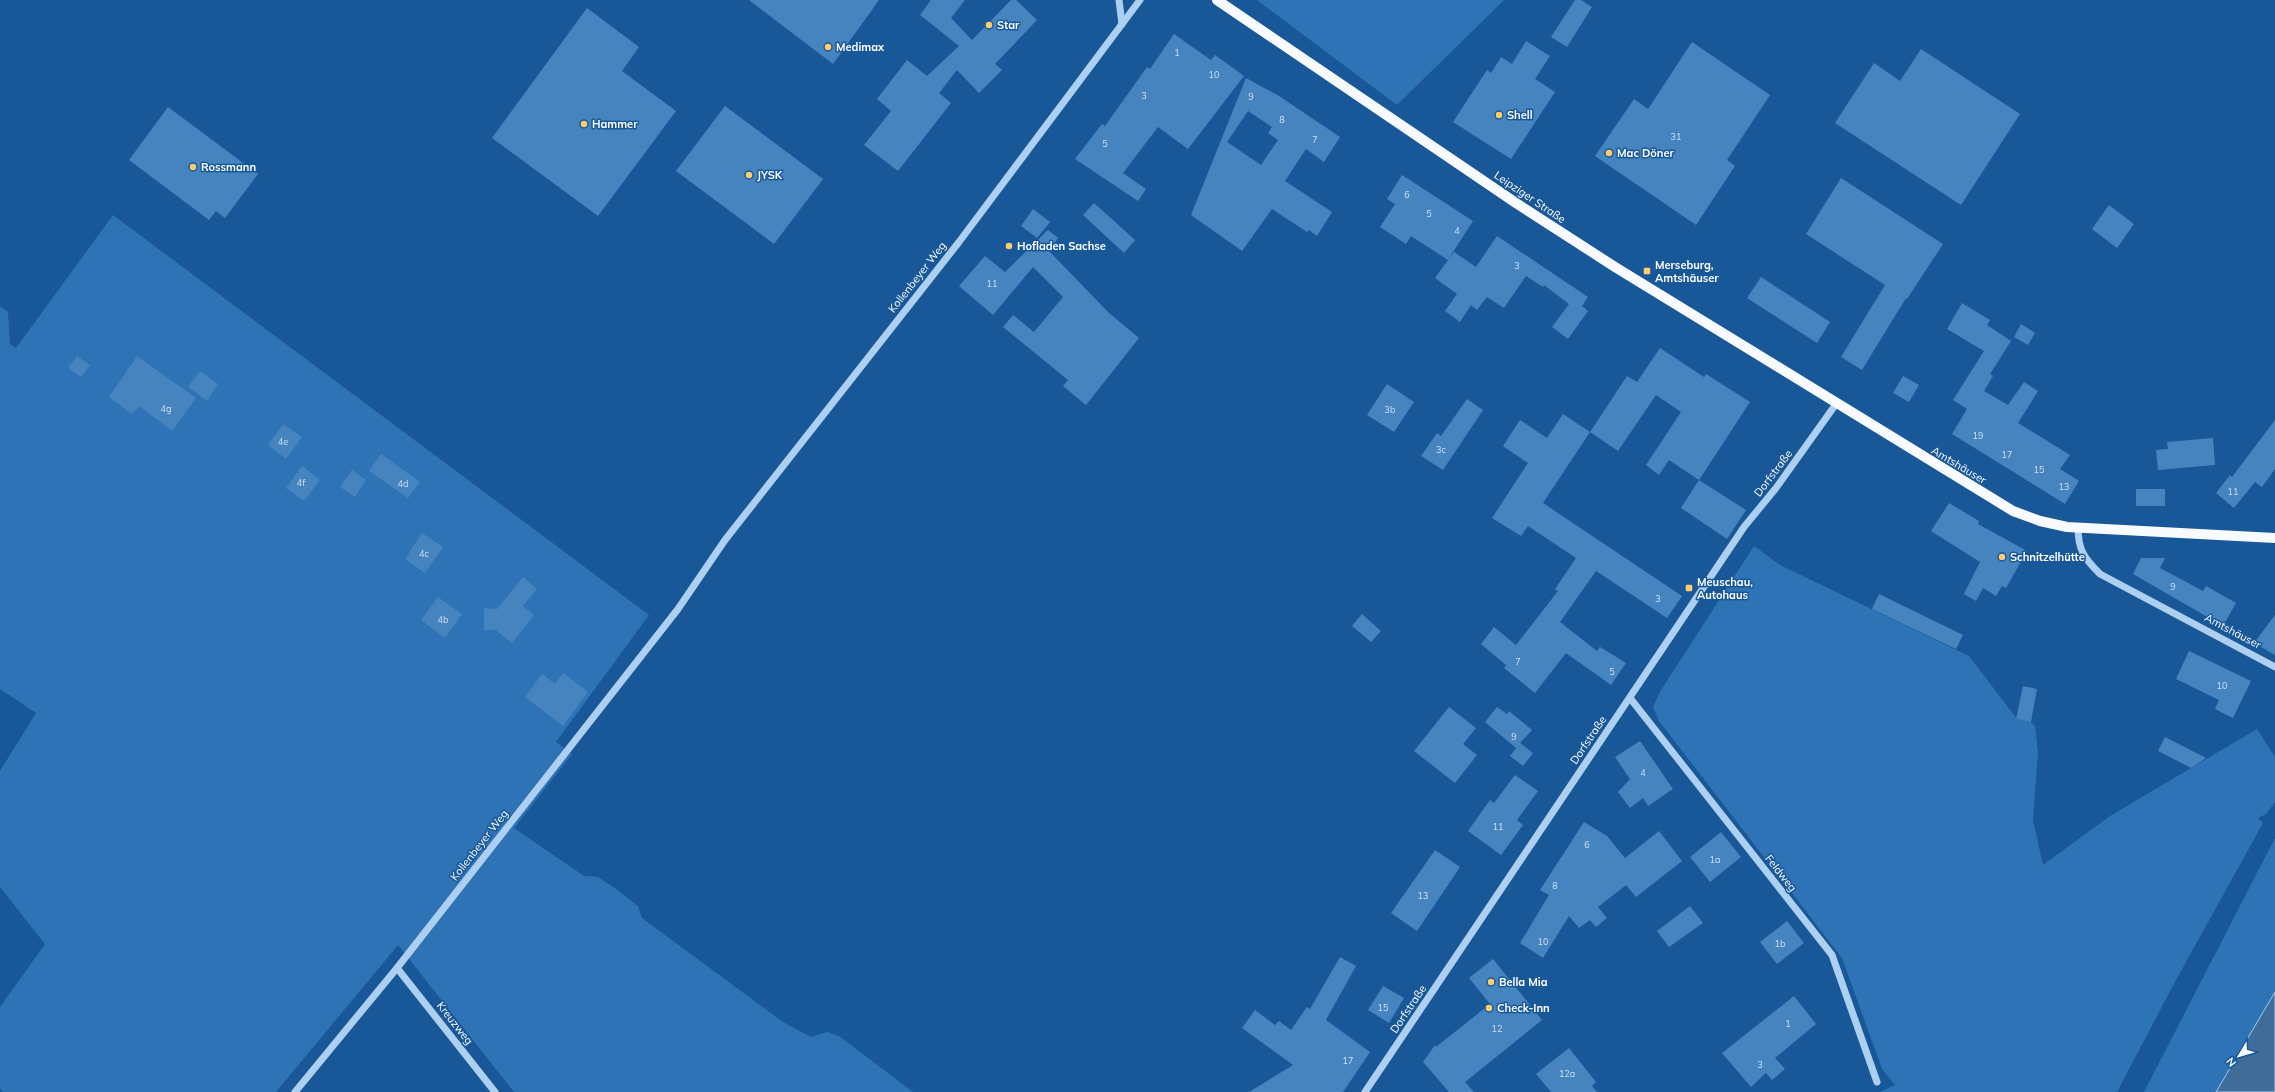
<svg xmlns="http://www.w3.org/2000/svg" width="2275" height="1092" viewBox="0 0 2275 1092" font-family="Mulish,sans-serif">
	<rect width="100%" height="100%" fill="#195898"/>
	<g fill="#2d73b6">
		<polygon points="1257,0 1504,0 1397,105"/>
		<polygon points="113,215 649,615 556,742 572,754 514,828 584,876 598,877 616,889 638,906 642,918 783,1022 811,1037 827,1032 839,1036 913,1092 514,1092 398,945 276,1092 3,1092 0,1088 0,1007 45,944 0,887 0,771 36,713 0,689 0,306 8,312 10,344 16,348"/>
		<polygon points="1754,546 1780,565 1969,656 2017,719 2031,722 2035,726 2038,752 2033,820 2043,865 2110,816 2257,729 2275,757 2275,802 2266,814 2258,818 2263,823 2176,980 2117,1092 1880,1092 1895,1085 1882,1069 1842,958 1659,721 1653,707 1661,690"/>
		<polygon points="2275,838 2275,992 2216,1092 2144,1092"/>
	</g>
	<polygon fill="#406c9a" stroke="#a0cbf3" points="2275,992 2275,1092 2216,1092"/>
	<g fill="#4684c0" fill-rule="evenodd">
		<polygon points="749,0 879,0 833,64"/>
		<polygon points="931,0 965,0 951,18 972,40 1011,0 1016,0 1037,20 995,64 1002,70 979,93 957,70 939,93 951,103 898,171 864,145 891,111 877,99 907,60 927,76 959,46 920,15"/>
		<polygon points="1575,0 1581,0 1592,7 1567,47 1551,37"/>
		<polygon points="587,8 639,47 622,71 676,111 598,216 492,138"/>
		<polygon points="1174,34 1211,60 1215,55 1244,76 1188,149 1158,127 1123,173 1146,189 1138,201 1075,159 1102,124 1105,126 1147,67 1150,69"/>
		<polygon points="1526,41 1550,56 1535,79 1555,92 1511,159 1453,122 1487,70 1491,73 1501,57 1512,64"/>
		<polygon points="1692,42 1770,95 1727,160 1735,166 1696,225 1595,156 1634,99 1648,109"/>
		<polygon points="1921,49 2020,114 1961,205 1835,123 1874,63 1900,81"/>
		<path d="M1246 78 1279 96 1340 137 1324 162 1306 149 1285 181 1332 212 1317 236 1309 230 1307 232 1272 209 1242 251 1191 215ZM1248 111 1272 127 1268 133 1278 140 1261 165 1227 142Z"/>
		<polygon points="725,106 823,179 774,244 676,171"/>
		<polygon points="168,107 258,174 225,218 216,211 209,220 129,160"/>
		<polygon points="1402,175 1473,221 1448,260 1411,236 1406,244 1380,227 1395,204 1387,199"/>
		<polygon points="1841,178 1943,244 1907,299 1906,298 1862,370 1841,357 1885,285 1806,234"/>
		<polygon points="1094,203 1135,240 1124,253 1083,215"/>
		<polygon points="2109,205 2134,224 2117,248 2092,229"/>
		<polygon points="1033,209 1050,222 1037,238 1021,226"/>
		<polygon points="1048,230 1058,238 1049,251 1109,313 1139,338 1086,405 1063,386 1068,380 1003,327 1013,315 1034,332 1063,297 1033,267 993,315 959,286 985,256 1005,272"/>
		<polygon points="1497,236 1588,297 1582,306 1588,311 1568,339 1552,327 1569,304 1544,285 1543,287 1526,276 1504,308 1487,297 1477,310 1471,305 1460,322 1445,311 1457,294 1435,278 1454,252 1476,267"/>
		<polygon points="1761,277 1830,322 1817,343 1747,298"/>
		<polygon points="1962,303 1990,320 1987,325 2011,341 1990,374 1993,376 1984,391 2008,405 2024,382 2038,391 2018,423 2070,455 2060,469 2079,481 2065,504 1952,434 1967,409 1953,400 1984,351 1947,329"/>
		<polygon points="2021,324 2035,333 2028,345 2014,337"/>
		<polygon points="1660,348 1704,377 1706,374 1750,402 1699,480 1669,460 1659,475 1646,465 1681,412 1656,395 1618,451 1590,432 1627,376 1637,382"/>
		<polygon points="77,356 90,365 81,377 68,368"/>
		<polygon points="137,356 196,398 172,431 139,406 132,414 109,397"/>
		<polygon points="200,371 218,384 207,401 188,387"/>
		<polygon points="1903,376 1919,385 1909,402 1893,393"/>
		<polygon points="1387,384 1414,402 1394,432 1367,415"/>
		<polygon points="1467,399 1483,410 1443,470 1421,456 1437,433 1441,436"/>
		<polygon points="1563,414 1590,432 1543,503 1682,596 1667,618 1596,571 1560,622 1597,651 1600,647 1626,663 1611,685 1566,653 1535,693 1504,668 1506,665 1481,644 1494,627 1516,645 1558,591 1555,589 1576,558 1528,526 1521,536 1492,518 1528,463 1503,446 1520,420 1547,438"/>
		<polygon points="2275,420 2275,469 2262,487 2255,482 2234,508 2216,493 2230,475 2232,477"/>
		<polygon points="283,424 302,437 286,459 268,445"/>
		<polygon points="2213,438 2215,465 2158,470 2156,450 2168,449 2167,442"/>
		<polygon points="381,454 420,482 408,498 369,471"/>
		<polygon points="302,466 320,480 304,501 286,488"/>
		<polygon points="352,470 366,480 355,497 340,487"/>
		<polygon points="1699,480 1746,510 1727,539 1681,508"/>
		<rect x="2136" y="489" width="29" height="17"/>
		<polygon points="1949,503 1979,521 1978,524 2027,551 2006,588 2002,586 1996,596 1983,588 1976,601 1964,594 1980,562 1931,531"/>
		<polygon points="422,533 443,547 425,573 405,559"/>
		<polygon points="2141,558 2165,558 2160,568 2203,591 2206,586 2236,603 2223,626 2133,574"/>
		<polygon points="523,577 537,589 523,606 534,615 512,643 496,630 484,630 484,608 497,609"/>
		<polygon points="1879,594 1963,635 1956,649 1872,609"/>
		<polygon points="438,597 462,614 445,638 421,620"/>
		<polygon points="1362,614 1381,631 1371,642 1352,626"/>
		<polygon points="2275,615 2275,655 2254,643"/>
		<polygon points="2189,651 2251,681 2233,718 2215,709 2219,700 2176,679"/>
		<polygon points="563,673 588,692 563,726 525,697 542,674 555,684"/>
		<polygon points="2023,686 2037,689 2031,722 2016,719"/>
		<polygon points="1449,707 1476,728 1463,744 1477,755 1455,783 1414,751"/>
		<polygon points="1497,707 1507,714 1509,711 1532,730 1520,743 1533,753 1523,766 1510,756 1520,743 1516,748 1485,722"/>
		<polygon points="2165,737 2206,758 2191,768 2158,751"/>
		<polygon points="1640,741 1673,789 1648,806 1643,798 1630,808 1618,792 1630,779 1615,757"/>
		<polygon points="1515,775 1538,791 1517,820 1523,825 1501,855 1468,831 1490,800 1494,803"/>
		<polygon points="1584,822 1607,836 1625,858 1659,831 1682,861 1636,897 1626,885 1598,907 1607,918 1596,927 1590,920 1579,928 1569,916 1543,958 1520,943 1549,895 1540,890"/>
		<polygon points="1721,832 1741,857 1710,882 1690,857"/>
		<polygon points="1435,850 1460,867 1417,931 1391,913"/>
		<polygon points="1690,906 1703,923 1669,947 1657,931"/>
		<polygon points="1787,921 1804,943 1777,964 1760,942"/>
		<polygon points="1340,957 1356,966 1326,1020 1370,1052 1343,1092 1249,1092 1293,1065 1242,1028 1255,1010 1275,1025 1279,1021 1291,1030 1307,1007 1310,1009"/>
		<polygon points="1493,959 1542,1020 1465,1082 1474,1092 1449,1092 1423,1062 1435,1045 1436,1047 1490,1004 1469,978"/>
		<polygon points="1383,986 1404,998 1389,1023 1368,1010"/>
		<polygon points="1794,996 1816,1024 1775,1058 1785,1069 1772,1080 1766,1073 1751,1087 1722,1053"/>
		<polygon points="1569,1048 1596,1082 1592,1086 1597,1092 1551,1092 1536,1074"/>
	</g>
	<g fill="none" stroke-linecap="round" stroke-linejoin="round">
		<g stroke="#add0f1" stroke-width="7">
			<polyline points="1119,0 1122,24"/>
			<path d="M2078 527C2078 550 2084 558 2100 574L2275 667"/>
			<polyline points="1630,698 1832,955 1877,1082"/>
			<polyline points="397,968 495,1092"/>
			<polyline points="295,1092 397,968 678,609 725,540 959,242 1140,0"/>
			<polyline points="1365,1092 1744,527 1776,488 1836,404"/>
		</g>
		<polyline stroke="#f7fbff" stroke-width="10" points="1217,0 1516,203 1615,267 2013,511 2040,521 2067,527 2275,538"/>
	</g>
	<g fill="#ffcd6d" stroke="#195898" stroke-width="1.5">
		<circle cx="989" cy="25" r="4"/>
		<circle cx="828" cy="47" r="4"/>
		<circle cx="1499" cy="115" r="4"/>
		<circle cx="584" cy="124" r="4"/>
		<circle cx="1609" cy="153" r="4"/>
		<circle cx="193" cy="167" r="4"/>
		<circle cx="749" cy="175" r="4"/>
		<circle cx="1009" cy="246" r="4"/>
		<rect x="1643" y="267" width="8" height="8" rx="2"/>
		<circle cx="2002" cy="557" r="4"/>
		<rect x="1685" y="584" width="8" height="8" rx="2"/>
		<circle cx="1491" cy="982" r="4"/>
		<circle cx="1489" cy="1008" r="4"/>
	</g>
	<g text-anchor="middle" dominant-baseline="central" stroke-width="3" stroke-linejoin="round" paint-order="stroke">
		<g font-size="9" fill="#d1e0ef">
			<text x="1177" y="52">1</text>
			<text x="1214" y="74">10</text>
			<text x="1144" y="95">3</text>
			<text x="1251" y="96">9</text>
			<text x="1282" y="119">8</text>
			<text x="1676" y="136">31</text>
			<text x="1315" y="139">7</text>
			<text x="1105" y="143">5</text>
			<text x="1407" y="194">6</text>
			<text x="1429" y="213">5</text>
			<text x="1457" y="230">4</text>
			<text x="1517" y="265">3</text>
			<text x="992" y="283">11</text>
			<text x="166" y="408">4g</text>
			<text x="1390" y="409">3b</text>
			<text x="1978" y="435">19</text>
			<text x="283" y="441">4e</text>
			<text x="1441" y="449">3c</text>
			<text x="2007" y="454">17</text>
			<text x="2039" y="469">15</text>
			<text x="301" y="482">4f</text>
			<text x="403" y="483">4d</text>
			<text x="2064" y="486">13</text>
			<text x="2233" y="491">11</text>
			<text x="424" y="553">4c</text>
			<text x="2173" y="586">9</text>
			<text x="1658" y="598">3</text>
			<text x="443" y="619">4b</text>
			<text x="1518" y="661">7</text>
			<text x="1612" y="671">5</text>
			<text x="2222" y="685">10</text>
			<text x="1514" y="736">9</text>
			<text x="1643" y="772">4</text>
			<text x="1498" y="826">11</text>
			<text x="1587" y="844">6</text>
			<text x="1715" y="859">1a</text>
			<text x="1555" y="885">8</text>
			<text x="1423" y="895">13</text>
			<text x="1543" y="941">10</text>
			<text x="1780" y="943">1b</text>
			<text x="1383" y="1007">15</text>
			<text x="1788" y="1023">1</text>
			<text x="1497" y="1028">12</text>
			<text x="1348" y="1060">17</text>
			<text x="1760" y="1064">3</text>
			<text x="1567" y="1073">12a</text>
		</g>
		<g font-size="11" font-weight="bold" fill="#fff" stroke="#195898" text-anchor="start">
			<text x="997" y="25">Star</text>
			<text x="836" y="47">Medimax</text>
			<text x="1507" y="115">Shell</text>
			<text x="592" y="124">Hammer</text>
			<text x="1617" y="153">Mac Döner</text>
			<text x="201" y="167">Rossmann</text>
			<text x="757" y="175">JYSK</text>
			<text x="1017" y="246">Hofladen Sachse</text>
			<text x="1655" y="265">Merseburg,<tspan x="1655" dy="13">Amtshäuser</tspan></text>
			<text x="2010" y="557">Schnitzelhütte</text>
			<text x="1697" y="582">Meuschau,<tspan x="1697" dy="13">Autohaus</tspan></text>
			<text x="1499" y="982">Bella Mia</text>
			<text x="1497" y="1008">Check-Inn</text>
		</g>
		<g font-size="11" fill="#fff" stroke="#195898">
			<text transform="translate(1530 197) rotate(34)">Leipziger Straße</text>
			<text transform="translate(917 277) rotate(-52)">Kollenbeyer Weg</text>
			<text transform="translate(1959 465) rotate(31)">Amtshäuser</text>
			<text transform="translate(1773 473) rotate(-53)">Dorfstraße</text>
			<text transform="translate(2233 631) rotate(28)">Amtshäuser</text>
			<text transform="translate(1588 740) rotate(-56)">Dorfstraße</text>
			<text transform="translate(479 845) rotate(-52)">Kollenbeyer Weg</text>
			<text transform="translate(1781 873) rotate(52)">Feldweg</text>
			<text transform="translate(1408 1009) rotate(-56)">Dorfstraße</text>
			<text transform="translate(455 1023) rotate(52)">Kreuzweg</text>
		</g>
	</g>
	<g transform="translate(2239 1056) rotate(232)" stroke="#195898" stroke-width="3" paint-order="stroke">
	<path d="M0-3L7 15L0 10L-7 15Z" fill="#ffffff"/>
	<text y="-6" font-size="11" font-weight="bold" text-anchor="middle" fill="#ffffff">N</text>
	</g>
</svg>
